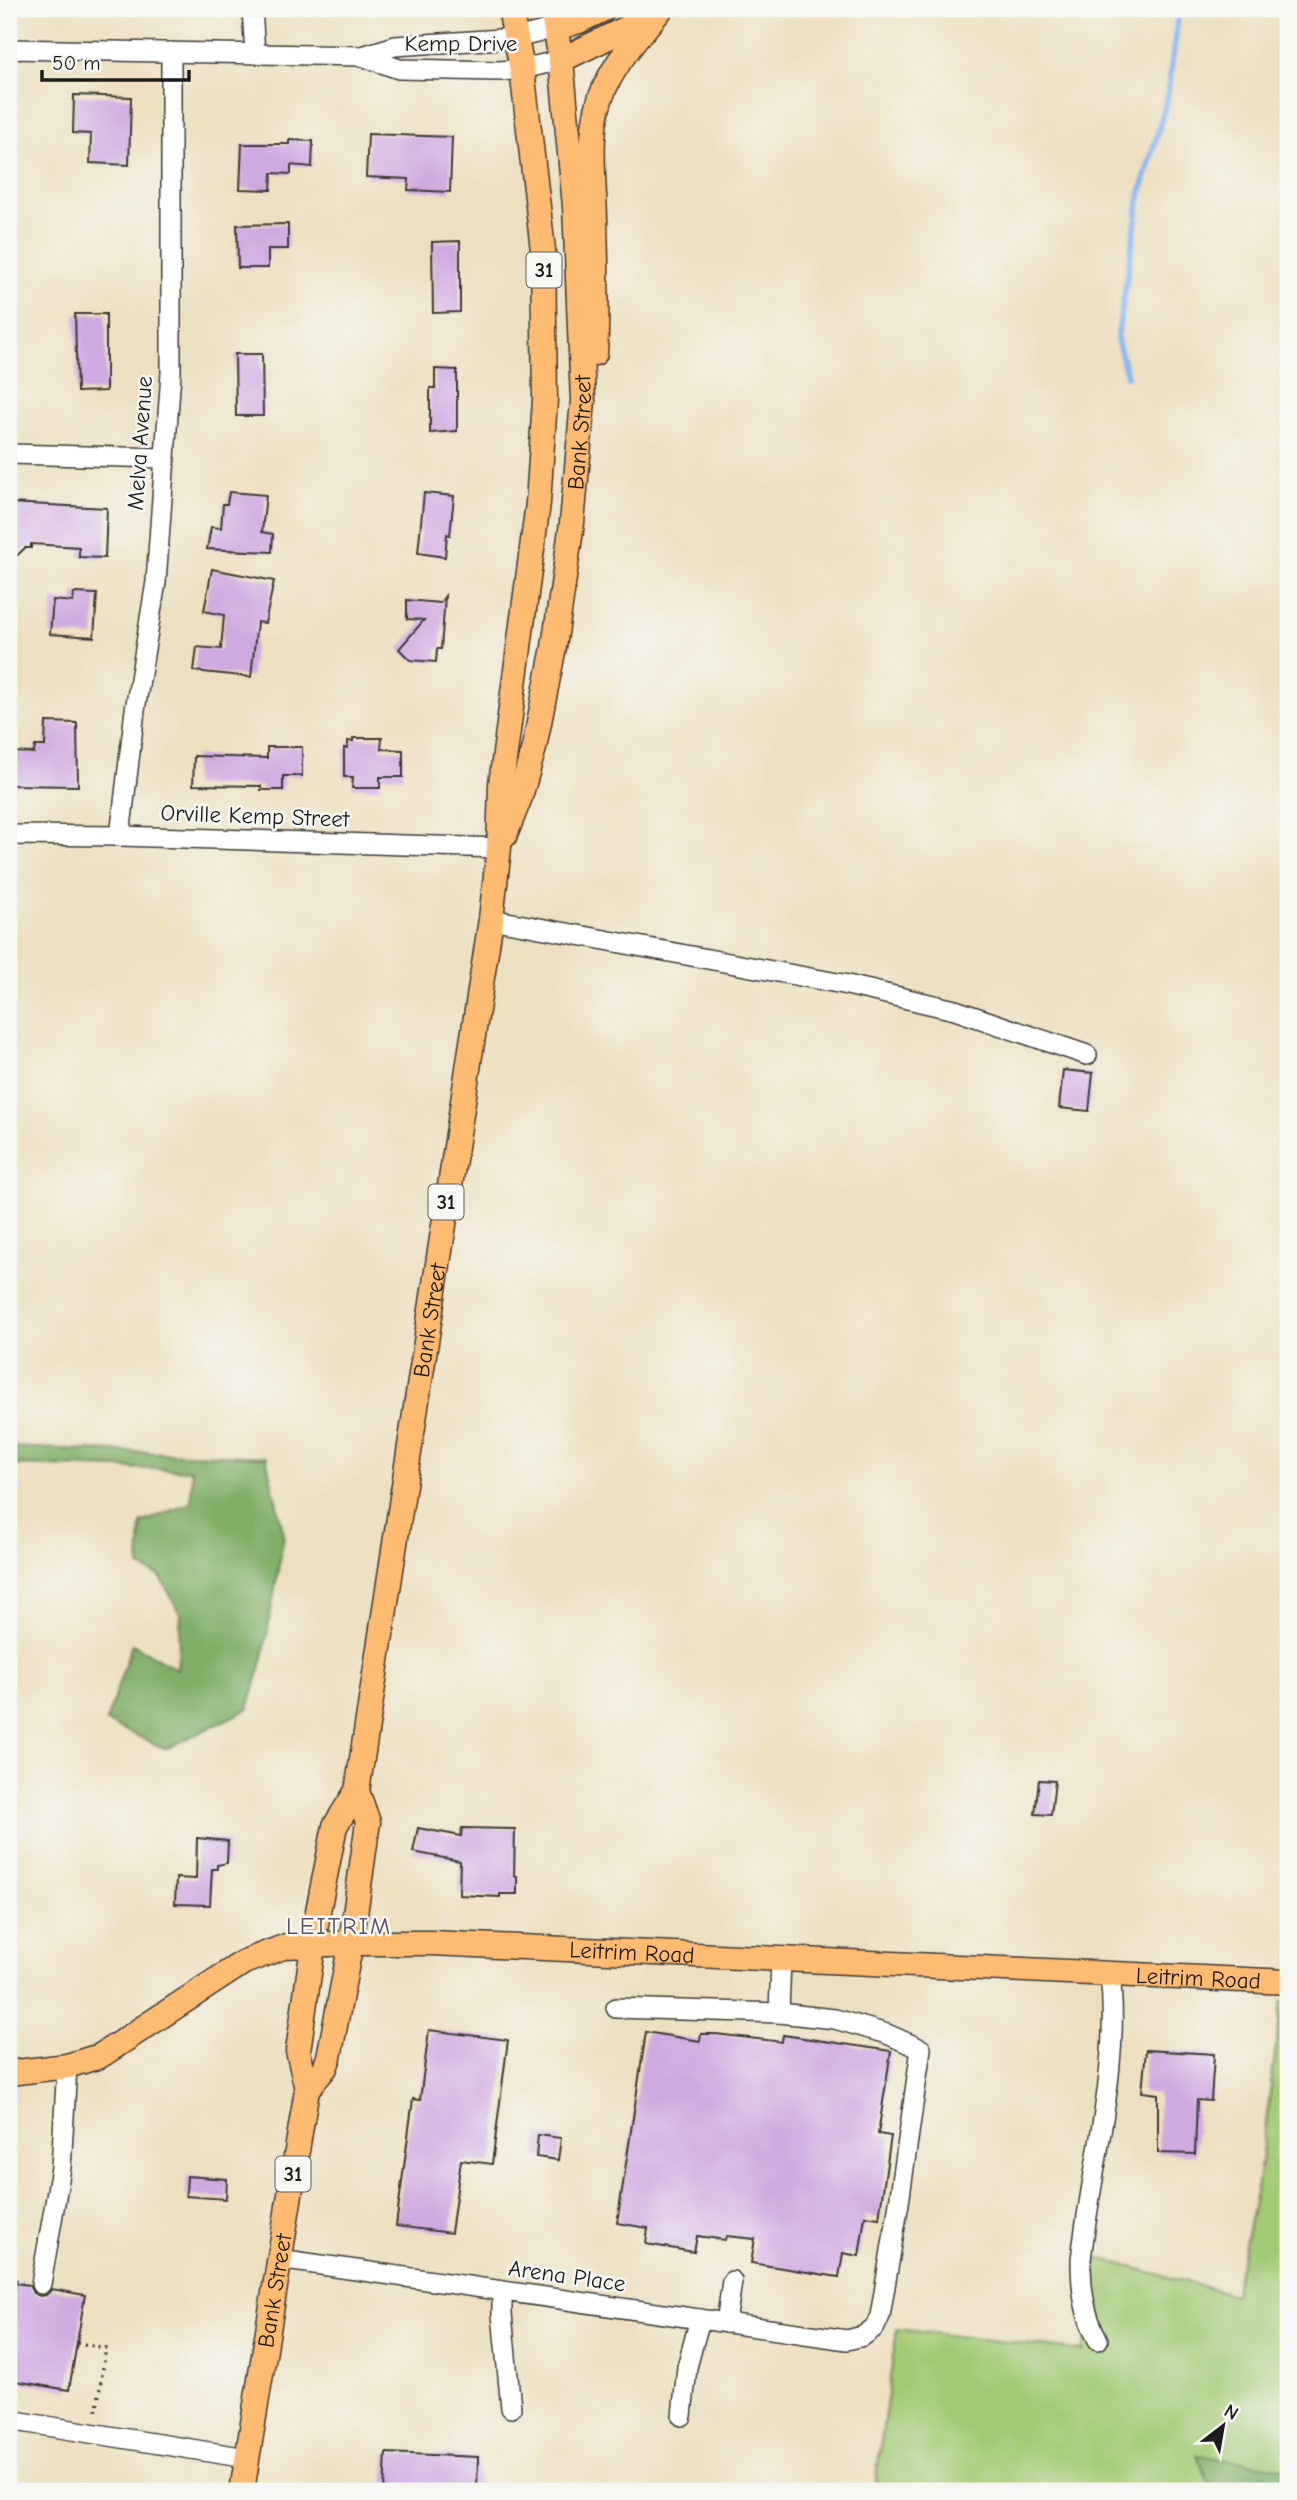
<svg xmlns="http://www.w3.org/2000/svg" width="1297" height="2500" viewBox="0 0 1297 2500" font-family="'Comic Neue',sans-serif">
	<rect width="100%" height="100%" fill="#f6f6f2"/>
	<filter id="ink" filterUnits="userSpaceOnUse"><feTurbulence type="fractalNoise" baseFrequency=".0143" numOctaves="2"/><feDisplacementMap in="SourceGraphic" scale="14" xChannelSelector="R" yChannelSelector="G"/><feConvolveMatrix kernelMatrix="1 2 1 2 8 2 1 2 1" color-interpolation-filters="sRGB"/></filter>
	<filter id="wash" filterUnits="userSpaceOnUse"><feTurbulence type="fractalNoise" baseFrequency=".00686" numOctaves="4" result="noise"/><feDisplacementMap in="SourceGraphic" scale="28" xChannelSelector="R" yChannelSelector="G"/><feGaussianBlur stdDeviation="1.57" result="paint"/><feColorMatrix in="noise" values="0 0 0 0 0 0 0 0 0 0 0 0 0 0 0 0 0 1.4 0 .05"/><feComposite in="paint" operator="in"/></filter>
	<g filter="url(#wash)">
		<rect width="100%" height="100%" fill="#ede0c0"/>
		<polygon fill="#a2ca75" stroke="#5f7348" stroke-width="2" points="1282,2001 1288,2002 1288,2491 874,2491 897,2329 1083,2351 1098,2258 1234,2295 1258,2184"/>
		<g fill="#81ae66" stroke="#4e6541" stroke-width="2">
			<polygon points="9,1447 266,1457 284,1535 263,1658 248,1709 166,1749 106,1722 132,1644 177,1669 181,1615 160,1576 139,1567 141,1523 191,1503 192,1470 9,1465"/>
			<polygon points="1197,2455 1288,2469 1288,2491 1216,2491 1207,2479"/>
		</g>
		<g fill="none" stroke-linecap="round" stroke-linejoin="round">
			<polyline stroke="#87b6f2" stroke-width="6" points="1127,376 1117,339 1140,196 1167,99 1179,9"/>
		</g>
		<g id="blocks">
			<g fill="#cfaae1">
				<polygon points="74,95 131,97 129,165 90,163 91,134 73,133"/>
				<polygon points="368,134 452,137 450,192 408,190 409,179 366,177"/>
				<polygon points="289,140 313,141 312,167 291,165 291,174 272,173 271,190 240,189 242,144 289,144"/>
				<polygon points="288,224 288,249 268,249 268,268 238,268 237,225"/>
				<polygon points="460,241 460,312 433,313 432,242"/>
				<polygon points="75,314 106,314 106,391 77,392"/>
				<polygon points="235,354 262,354 263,416 236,416"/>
				<polygon points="435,369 457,370 457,431 430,433 430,388 435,388"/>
				<polygon points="229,492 266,495 262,532 273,534 272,552 207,549 211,527 221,528 223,504 227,504"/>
				<polygon points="424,493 454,496 450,535 447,534 445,557 418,553"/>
				<polygon points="9,503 107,508 105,558 79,557 79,547 31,544 31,548 25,548 9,563"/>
				<polygon points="212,569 274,581 265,623 257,622 251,677 194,671 197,647 221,649 224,615 204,611"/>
				<polygon points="74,593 97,594 94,637 50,634 53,600 73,602"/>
				<polygon points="445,596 441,649 437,649 436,662 410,660 399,649 424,620 407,619 407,600 440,603"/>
				<polygon points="46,722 77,723 78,786 9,785 9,752 34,753 35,746 45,746"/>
				<polygon points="353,738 382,738 381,749 403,750 403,777 380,777 380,788 352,788 353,777 344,777 344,748 348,748 348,741 353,741"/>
				<polygon points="267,747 302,747 302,776 283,776 283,790 261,790 261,786 193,785 194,756 267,758"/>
				<polygon points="1063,1070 1093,1073 1089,1111 1059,1108"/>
				<polygon points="1039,1780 1055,1781 1051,1815 1035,1814"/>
				<polygon points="418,1828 461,1836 462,1828 515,1829 514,1876 517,1876 517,1894 500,1894 500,1897 459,1895 460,1861 413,1852"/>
				<polygon points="197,1838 228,1841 227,1863 217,1865 217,1869 212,1869 210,1905 175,1904 176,1878 196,1879"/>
				<polygon points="429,2030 508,2040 492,2164 461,2160 451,2233 396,2226 413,2099 420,2100"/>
				<polygon points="646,2032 700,2041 701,2034 716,2034 782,2042 783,2035 891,2051 878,2134 891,2136 879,2218 865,2216 859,2256 843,2253 839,2277 751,2263 755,2239 726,2236 725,2240 697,2236 694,2252 646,2244 648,2228 617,2223"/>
				<polygon points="1146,2050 1214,2054 1211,2101 1197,2100 1195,2154 1158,2153 1158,2094 1142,2092"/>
				<polygon points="538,2135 561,2138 558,2160 536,2157"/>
				<polygon points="187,2176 227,2179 226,2199 186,2196"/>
				<polygon points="16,2283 29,2285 33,2293 40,2296 46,2295 52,2289 85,2295 69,2390 9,2380 9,2328"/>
				<polygon points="386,2453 478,2457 477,2491 384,2491"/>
			</g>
		</g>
	</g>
	<g filter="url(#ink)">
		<use href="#blocks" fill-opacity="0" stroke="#3b3935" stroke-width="2"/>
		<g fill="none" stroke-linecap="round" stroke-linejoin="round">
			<defs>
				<g id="minor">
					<polyline points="252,9 255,54"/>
					<polyline points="9,49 362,56 395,46 516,38 556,28"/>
					<polyline points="362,56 399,69 500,71 522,69 561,60"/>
					<polyline points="9,454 163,458"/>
					<polyline points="9,835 120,836 499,848"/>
					<polyline points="120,836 135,710 156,582 171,373 171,52"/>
					<polyline points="491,919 843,984 955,1010 1087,1055"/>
					<polyline points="779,2013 781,1960"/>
					<polyline points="279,2259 847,2340 863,2336 875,2327 880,2316 899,2203 921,2049 887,2034 835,2019 779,2013 616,2008"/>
					<polyline points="41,2284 61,2168 67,2066"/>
					<polyline points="502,2291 502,2314 511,2408"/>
					<polyline points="726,2323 732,2281"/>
					<path d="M1098 2340C1084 2314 1081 2289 1081 2260 1091 2166 1121 2069 1110 1974"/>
					<polyline points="682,2416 687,2367 700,2319"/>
					<polyline points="9,2420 247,2458"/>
				</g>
				<g id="major">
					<polyline points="556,28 579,21 604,9"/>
					<polyline points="561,60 627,28 646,13"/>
					<path d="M595 353C598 309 596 264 595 219 594 176 586 127 605 87 619 57 641 33 661 9"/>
					<path id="s1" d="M505 835 520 797 534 748 554 647 572 523 583 401 575 206 561 60 552 9"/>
					<path id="s2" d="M9 2073 67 2066 100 2056 244 1962 286 1946 351 1943H432L1288 1982"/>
					<polyline points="307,2089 325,2068 329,2057 351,1943 367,1829 368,1822 357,1791"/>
					<path id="s3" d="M242 2491 307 2089 298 2051 318 1911 335 1826 357 1791 491 919 499 848 501 784 538 503 545 400 543 250 522 69 510 9"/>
				</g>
			</defs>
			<use href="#minor" stroke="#3b3935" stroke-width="22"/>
			<use href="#major" stroke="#3b3935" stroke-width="27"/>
			<g stroke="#3b3935" stroke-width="3.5" stroke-dasharray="2 5" stroke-linecap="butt">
				<polyline points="9,2282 15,2280 23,2281"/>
				<polyline points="77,2343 106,2348 96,2414"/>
			</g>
			<use href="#minor" stroke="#fff" stroke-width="19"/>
			<use href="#major" stroke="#ffbb71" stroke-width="24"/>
		</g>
	</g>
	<g text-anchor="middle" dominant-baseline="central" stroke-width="5" stroke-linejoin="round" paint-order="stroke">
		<g fill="#f6f6f2" stroke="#5d5d5c" stroke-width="2">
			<rect x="526.5" y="252.5" width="35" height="35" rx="5"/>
			<rect x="428.5" y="1184.5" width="35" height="35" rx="5"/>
			<rect x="275.5" y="2156.5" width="35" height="35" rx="5"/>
		</g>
		<g font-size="21" font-weight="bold" fill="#1c1c1c">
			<text x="544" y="270">31</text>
			<text x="446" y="1202">31</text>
			<text x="293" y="2174">31</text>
		</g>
		<g font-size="23" fill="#1c1c1c" stroke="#f6f6f2">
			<text x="461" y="43">Kemp Drive</text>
			<text stroke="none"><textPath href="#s1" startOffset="411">Bank Street</textPath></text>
			<text transform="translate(140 443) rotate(-86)">Melva Avenue</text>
			<text transform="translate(255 816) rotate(2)">Orville Kemp Street</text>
			<text stroke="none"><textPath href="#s3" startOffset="1192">Bank Street</textPath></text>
			<text stroke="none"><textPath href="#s2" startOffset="656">Leitrim Road</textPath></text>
			<text stroke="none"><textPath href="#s2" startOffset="1223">Leitrim Road</textPath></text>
			<text transform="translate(567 2276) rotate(8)">Arena Place</text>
			<text stroke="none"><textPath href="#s3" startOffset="203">Bank Street</textPath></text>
		</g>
		<g font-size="24" letter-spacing="2" fill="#5b4e61" stroke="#f6f6f2">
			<text x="339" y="1926">LEITRIM</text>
		</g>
	</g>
	<rect width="1297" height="2500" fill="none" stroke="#f6f6f2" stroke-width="35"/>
	<g transform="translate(1223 2426) rotate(31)" stroke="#f6f6f2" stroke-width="5" paint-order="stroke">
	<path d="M0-5L12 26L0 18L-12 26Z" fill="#1c1c1c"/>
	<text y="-10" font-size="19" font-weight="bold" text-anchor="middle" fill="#1c1c1c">N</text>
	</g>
	<path d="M42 70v10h147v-10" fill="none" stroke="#1c1c1c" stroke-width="3.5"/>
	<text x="52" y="70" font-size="21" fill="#1c1c1c" stroke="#f6f6f2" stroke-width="5" paint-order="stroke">50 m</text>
</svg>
